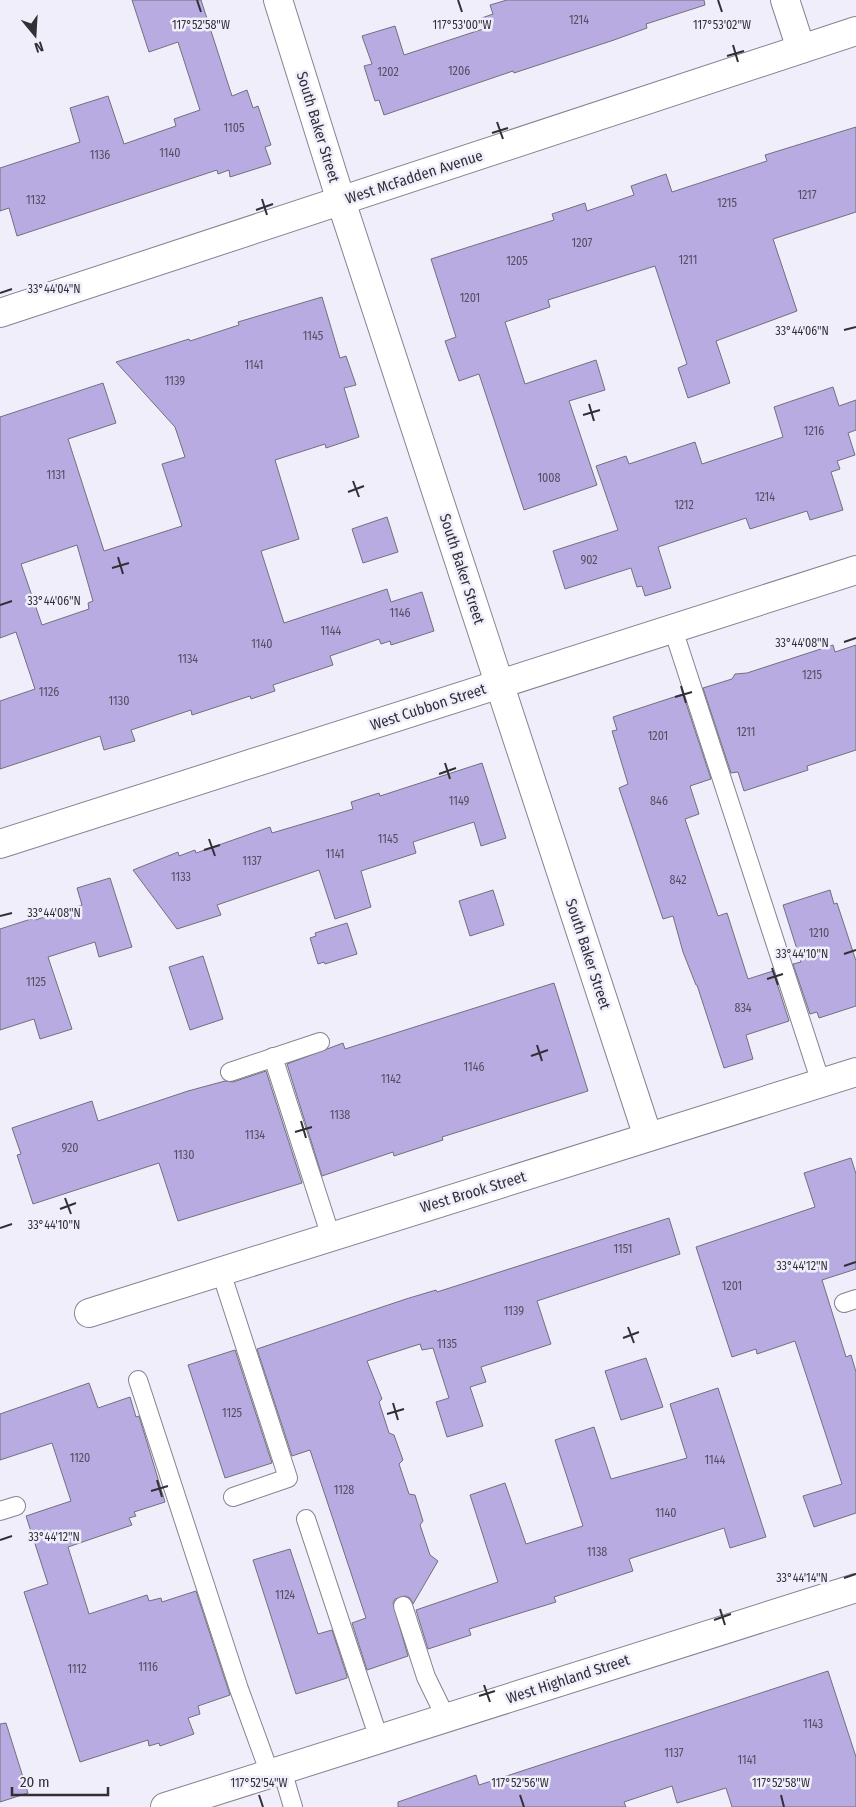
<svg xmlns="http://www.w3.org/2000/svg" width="856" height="1807" viewBox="0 0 856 1807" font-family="'Fira Sans Condensed',sans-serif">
	<rect width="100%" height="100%" fill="#f1eefc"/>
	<g fill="#b8abe2" stroke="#72707c" fill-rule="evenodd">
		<polygon points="132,0 201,0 232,96 247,90 253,108 258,106 271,145 265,147 271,164 230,177 229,170 218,174 217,170 17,236 9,208 0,211 0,168 80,142 70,108 108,96 124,144 176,126 174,119 200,110 178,42 149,52"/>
		<polygon points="507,0 704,0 705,5 646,24 647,28 614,40 514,73 513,71 384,115 379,100 375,101 364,66 372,64 362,36 395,26 404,55 483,29 479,19 493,14 490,5"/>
		<polygon points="856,127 856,212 773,239 797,311 716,341 730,383 688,398 678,368 687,364 655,266 548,300 550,307 505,322 525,384 596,360 605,390 569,401 597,485 524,510 479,374 459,381 445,341 456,337 431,259 554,220 552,214 585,203 587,211 634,195 631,186 666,174 672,192 767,161 765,155"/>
		<path d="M322 297 340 358 346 356 356 385 344 388 359 437 326 448 325 444 275 460 299 539 261 551 284 623 387 589 391 602 422 592 434 631 391 645 390 641 381 644 379 639 330 656 333 665 273 685 275 691 251 699 250 696 192 715 191 710 131 730 135 741 104 750 100 736 0 769V701L35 689 16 632 0 638V417L103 383 116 423 68 439 104 551 182 526 162 464 185 457 175 427 116 362 189 339 190 341 239 325 238 322ZM77 545 93 601 88 603 89 609 42 625 21 564Z"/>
		<polygon points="833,387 839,406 856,400 856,430 848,433 855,455 837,461 840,469 831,472 843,510 810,520 807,511 750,529 746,518 658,547 671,588 645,596 642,586 637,587 631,568 565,589 553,551 618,530 596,466 626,456 629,464 695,442 702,464 783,437 774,407"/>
		<polygon points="387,517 398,552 363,563 352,529"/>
		<polygon points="833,645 835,652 856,645 856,750 807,766 808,770 744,791 738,772 731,773 703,688 732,679 735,674 747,673"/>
		<polygon points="683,694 711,779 690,786 699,814 685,819 718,916 727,913 748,979 773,971 789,1021 746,1035 753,1059 724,1068 697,985 696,985 683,952 673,916 663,919 619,788 628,784 612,731 617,730 613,717"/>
		<polygon points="482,763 506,838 481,846 474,822 413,842 416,853 361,871 371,907 335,919 319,870 217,905 221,915 177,929 133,870 178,852 179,856 195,850 196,853 270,827 272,833 353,809 351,802 379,793 380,796"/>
		<polygon points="110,878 132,947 99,957 95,942 48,957 72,1029 40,1039 34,1019 0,1030 0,929 34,918 35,920 82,905 77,888"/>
		<polygon points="493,890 504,925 470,936 459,901"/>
		<polygon points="830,890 834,904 837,903 856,961 856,1006 819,1018 817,1012 810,1014 793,964 801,962 783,905"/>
		<polygon points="347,923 357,954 325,964 324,962 318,964 310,938 316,936 315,933"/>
		<polygon points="203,956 223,1019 190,1030 169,967"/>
		<polygon points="554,983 588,1091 442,1137 443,1140 394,1156 393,1152 322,1176 287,1064 343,1043 345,1049"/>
		<polygon points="266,1071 302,1183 178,1221 159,1163 33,1204 17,1155 21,1154 12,1128 92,1101 98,1121 188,1091 225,1081 233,1082"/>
		<polygon points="851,1158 856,1174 856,1269 822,1280 846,1357 851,1355 856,1372 856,1513 814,1527 803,1496 842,1484 795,1341 757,1354 756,1349 732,1357 696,1247 815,1207 804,1173"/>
		<polygon points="669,1218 680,1254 537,1301 551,1344 481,1367 486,1382 470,1387 483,1426 447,1437 436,1402 449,1398 433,1348 422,1350 420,1344 367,1361 382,1399 379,1402 389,1433 394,1435 403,1460 399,1464 409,1494 415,1495 423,1521 420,1525 430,1555 438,1561 413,1604 410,1598 405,1596 395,1599 393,1603 408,1656 367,1670 352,1623 366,1618 310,1450 292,1456 257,1349 406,1299 436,1290 437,1292"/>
		<polygon points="235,1350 272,1463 225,1478 188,1365"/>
		<polygon points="646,1358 663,1407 621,1420 605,1371"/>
		<polygon points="89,1383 98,1408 130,1397 136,1417 139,1416 165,1502 134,1512 136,1516 129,1518 132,1525 68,1547 89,1614 147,1595 149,1601 161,1598 162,1602 196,1591 230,1695 198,1706 200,1714 188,1718 194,1734 160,1746 159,1743 149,1746 148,1740 80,1762 24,1592 48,1584 26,1516 71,1501 52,1443 0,1460 0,1414"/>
		<polygon points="718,1388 766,1537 730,1548 724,1528 629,1559 633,1571 554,1597 556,1602 469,1629 471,1635 428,1649 416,1610 498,1582 470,1495 505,1483 526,1544 583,1526 555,1440 594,1427 611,1479 687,1458 670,1404"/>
		<polygon points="290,1549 318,1634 332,1630 347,1676 347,1678 296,1694 253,1560"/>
		<polygon points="828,1671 856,1757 856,1807 732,1807 726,1788 677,1803 672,1786 624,1802 626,1807 398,1807 398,1802 476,1775 479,1785"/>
		<polygon points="6,1723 28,1793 0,1802 0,1724"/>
	</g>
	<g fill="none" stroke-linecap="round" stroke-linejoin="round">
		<defs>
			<g id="lane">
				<polyline points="673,629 821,1083"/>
				<polyline points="273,1057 331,1237"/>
				<polyline points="230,1072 320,1042"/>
				<polyline points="221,1272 288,1478 233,1497"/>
				<polyline points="844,1303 856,1299"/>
				<polyline points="138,1380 239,1689 270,1774"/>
				<polyline points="0,1511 16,1506"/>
				<polyline points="306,1519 379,1739"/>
				<polyline points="403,1606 426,1677 446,1718"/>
				<polyline points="282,1770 293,1807"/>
			</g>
			<g id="street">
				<polyline points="278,0 341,201 648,1137"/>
				<polyline points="785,0 801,49"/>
				<polyline points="0,844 856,570"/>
				<polyline points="89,1313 856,1072"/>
				<polyline points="165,1807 856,1588"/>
			</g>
			<polyline id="secondary" points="0,313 856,31"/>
		</defs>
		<use href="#lane" stroke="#85838f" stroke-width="20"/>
		<use href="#street" stroke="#85838f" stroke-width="30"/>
		<use href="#secondary" stroke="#85838f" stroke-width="30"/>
		<use href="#lane" stroke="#fff" stroke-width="18"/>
		<use href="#street" stroke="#fff" stroke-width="28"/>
		<use href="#secondary" stroke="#fff" stroke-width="28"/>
	</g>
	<path fill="none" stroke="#313036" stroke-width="2" d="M197 0 201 12M458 0 462 12M718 0 722 12M733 45 738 62M727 56 744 51M497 122 503 139M492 133 508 128M262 199 267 215M256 210 273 204M0 293 12 289M844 330 856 327M589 404 594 421M583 415 600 410M353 481 359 497M348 492 364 486M118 557 123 574M112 568 129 563M0 605 12 601M844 642 856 638M681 686 686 703M675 697 692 692M445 763 450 779M439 774 456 768M209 839 215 856M204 850 220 845M0 916 12 913M844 954 856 950M772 968 778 985M767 979 783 974M537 1045 542 1061M531 1056 548 1050M301 1121 306 1138M295 1132 312 1127M65 1198 71 1214M60 1209 76 1203M0 1228 12 1224M844 1266 856 1262M628 1327 634 1343M623 1338 639 1332M393 1403 398 1420M387 1414 404 1409M157 1480 162 1497M151 1491 168 1486M0 1540 12 1536M844 1578 856 1574M720 1609 725 1625M714 1620 731 1614M484 1685 490 1702M479 1696 495 1691M259 1795 263 1807M520 1795 524 1807M781 1795 784 1807"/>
	<g text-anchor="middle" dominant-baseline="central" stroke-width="5" stroke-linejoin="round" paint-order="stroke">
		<g font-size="12" fill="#534f61">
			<text x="579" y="20">1214</text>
			<text x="459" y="71">1206</text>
			<text x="388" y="72">1202</text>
			<text x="234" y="128">1105</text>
			<text x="170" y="153">1140</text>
			<text x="100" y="155">1136</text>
			<text x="807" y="195">1217</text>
			<text x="36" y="200">1132</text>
			<text x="727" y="203">1215</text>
			<text x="582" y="243">1207</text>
			<text x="688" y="260">1211</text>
			<text x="517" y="261">1205</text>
			<text x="470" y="298">1201</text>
			<text x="313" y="336">1145</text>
			<text x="254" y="365">1141</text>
			<text x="175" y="381">1139</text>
			<text x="814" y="431">1216</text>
			<text x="56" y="475">1131</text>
			<text x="549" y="478">1008</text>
			<text x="765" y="497">1214</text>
			<text x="684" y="505">1212</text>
			<text x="589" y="560">902</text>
			<text x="400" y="613">1146</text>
			<text x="331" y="631">1144</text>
			<text x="262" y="644">1140</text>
			<text x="188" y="659">1134</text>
			<text x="812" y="675">1215</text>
			<text x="49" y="692">1126</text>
			<text x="119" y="701">1130</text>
			<text x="746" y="732">1211</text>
			<text x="658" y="736">1201</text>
			<text x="459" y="801">1149</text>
			<text x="659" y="801">846</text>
			<text x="388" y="839">1145</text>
			<text x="335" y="854">1141</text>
			<text x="252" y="861">1137</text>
			<text x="181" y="877">1133</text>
			<text x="678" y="880">842</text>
			<text x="819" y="933">1210</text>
			<text x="36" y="982">1125</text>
			<text x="743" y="1008">834</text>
			<text x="474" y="1067">1146</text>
			<text x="391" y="1079">1142</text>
			<text x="340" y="1115">1138</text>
			<text x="255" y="1135">1134</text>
			<text x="70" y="1148">920</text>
			<text x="184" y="1155">1130</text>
			<text x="623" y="1249">1151</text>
			<text x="732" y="1286">1201</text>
			<text x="514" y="1311">1139</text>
			<text x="447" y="1344">1135</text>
			<text x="232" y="1413">1125</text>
			<text x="80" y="1458">1120</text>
			<text x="715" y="1460">1144</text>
			<text x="344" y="1490">1128</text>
			<text x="666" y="1513">1140</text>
			<text x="597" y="1552">1138</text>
			<text x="285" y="1595">1124</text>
			<text x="148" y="1667">1116</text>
			<text x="77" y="1669">1112</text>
			<text x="813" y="1724">1143</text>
			<text x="674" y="1753">1137</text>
			<text x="747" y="1760">1141</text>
		</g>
		<g font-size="15" fill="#313036" stroke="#f1eefc">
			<text transform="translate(318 127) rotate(73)">South Baker Street</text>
			<text transform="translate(414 177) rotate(-18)">West McFadden Avenue</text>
			<text transform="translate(462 569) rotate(72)">South Baker Street</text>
			<text transform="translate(428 707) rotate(-18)">West Cubbon Street</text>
			<text transform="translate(588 954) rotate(72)">South Baker Street</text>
			<text transform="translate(473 1192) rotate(-17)">West Brook Street</text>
			<text transform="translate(568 1679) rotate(-18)">West Highland Street</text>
		</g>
	</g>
	<g font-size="12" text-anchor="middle" fill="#313036" stroke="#f1eefc" stroke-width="5" stroke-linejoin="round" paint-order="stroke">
		<text x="201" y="29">117°52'58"W</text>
		<text x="462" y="29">117°53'00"W</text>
		<text x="722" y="29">117°53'02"W</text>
		<text x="54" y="293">33°44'04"N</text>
		<text x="802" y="335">33°44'06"N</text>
		<text x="54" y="605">33°44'06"N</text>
		<text x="802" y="647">33°44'08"N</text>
		<text x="54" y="917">33°44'08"N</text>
		<text x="802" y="958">33°44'10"N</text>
		<text x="54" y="1229">33°44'10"N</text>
		<text x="802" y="1270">33°44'12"N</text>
		<text x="54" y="1541">33°44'12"N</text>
		<text x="802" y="1582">33°44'14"N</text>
		<text x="259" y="1787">117°52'54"W</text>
		<text x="520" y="1787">117°52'56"W</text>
		<text x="781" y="1787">117°52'58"W</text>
	</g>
	<g transform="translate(35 35) rotate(162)" stroke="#f1eefc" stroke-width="4" paint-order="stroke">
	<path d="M0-4L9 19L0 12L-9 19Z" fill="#313036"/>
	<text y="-8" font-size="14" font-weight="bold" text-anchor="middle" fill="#313036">N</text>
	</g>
	<path d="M12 1787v8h96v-8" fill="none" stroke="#313036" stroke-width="2.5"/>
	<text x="20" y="1787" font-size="15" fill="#313036" stroke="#f1eefc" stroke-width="4" paint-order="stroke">20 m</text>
</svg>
